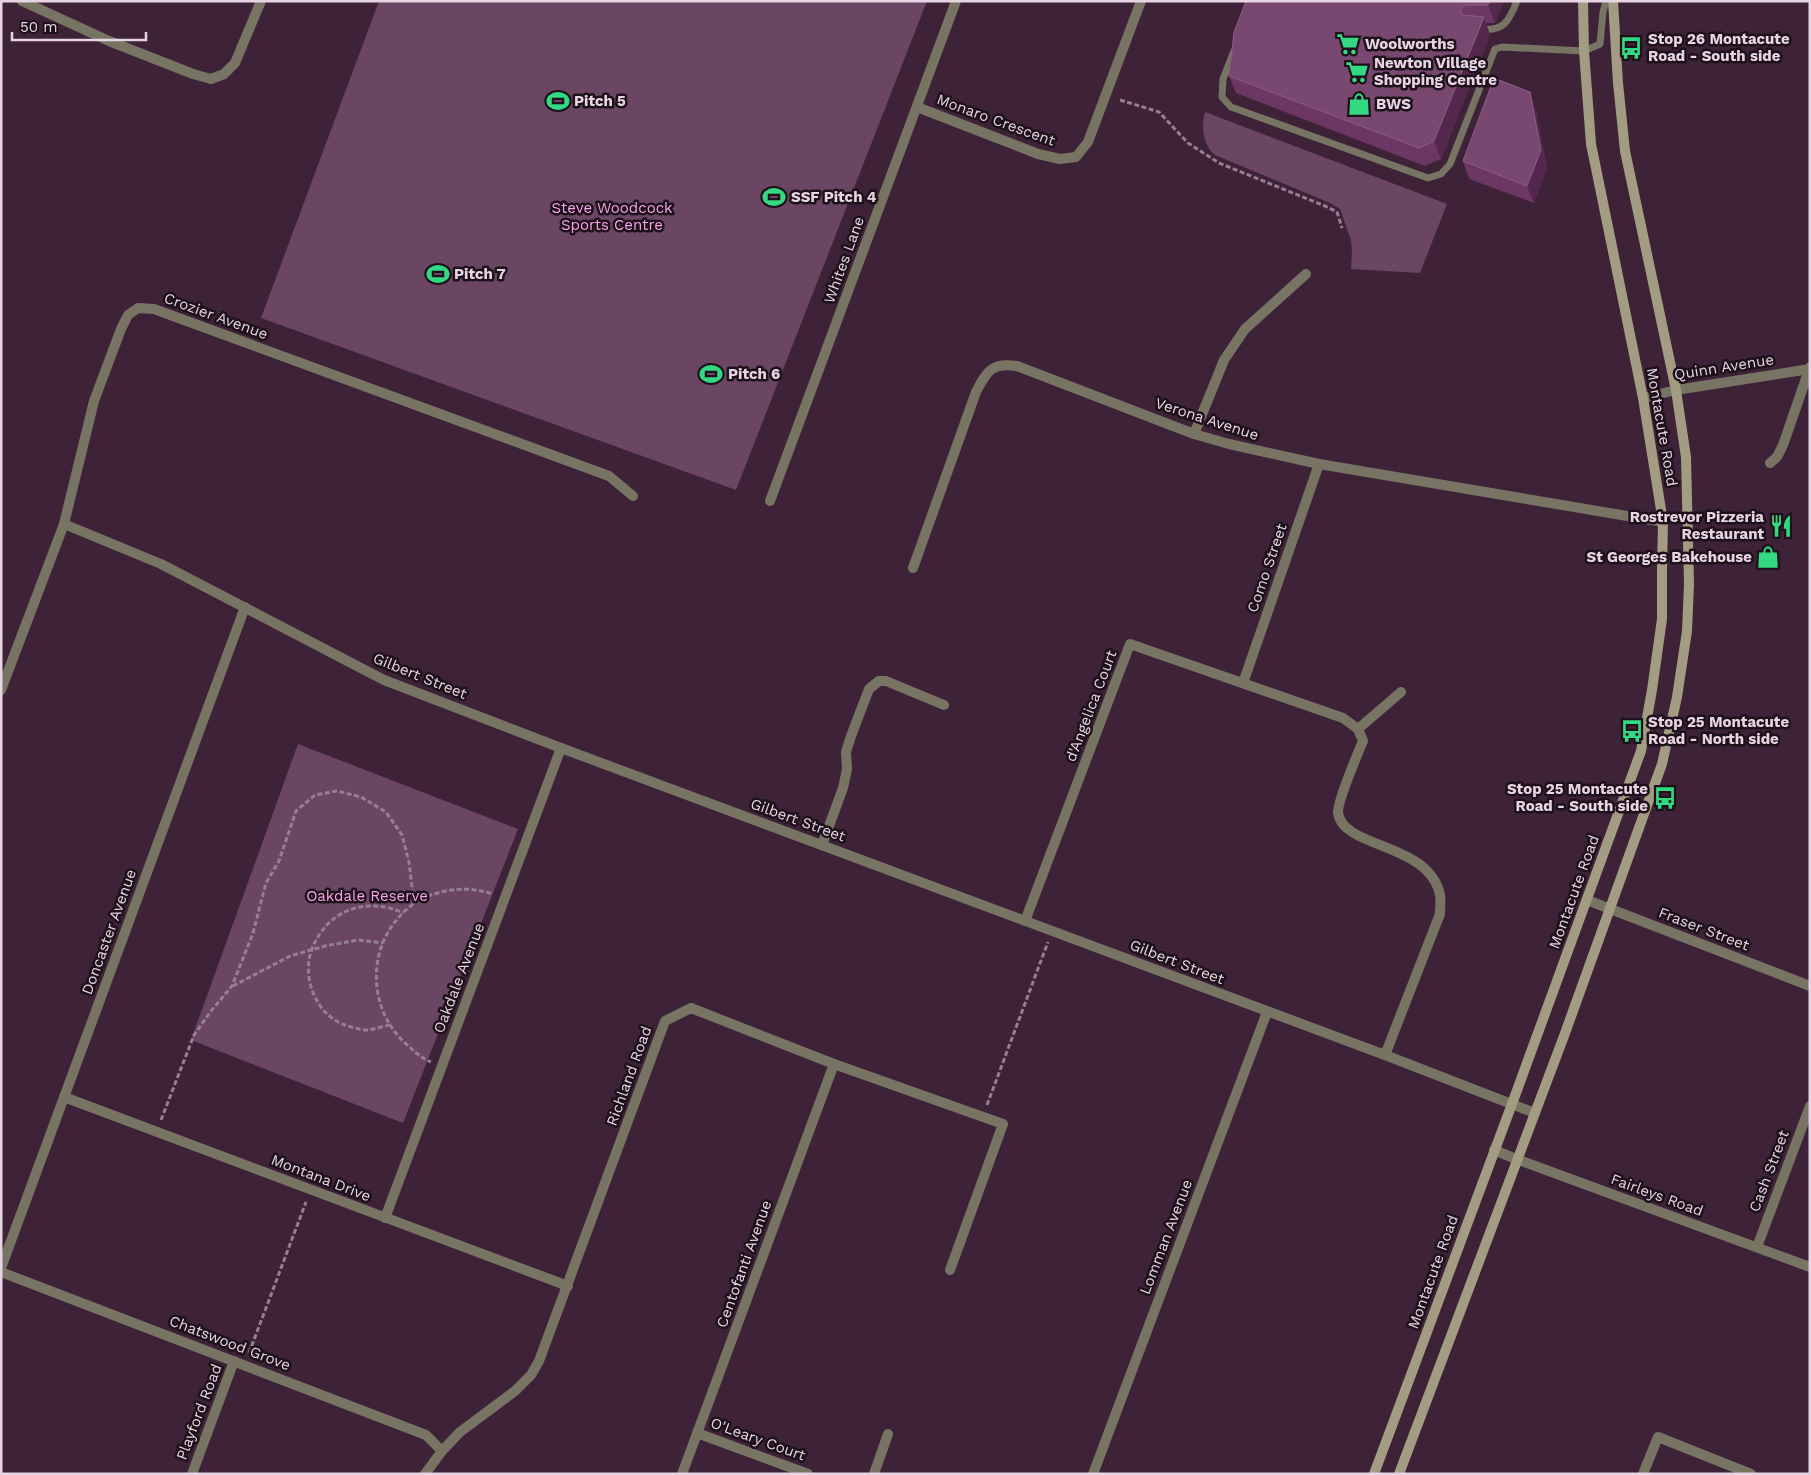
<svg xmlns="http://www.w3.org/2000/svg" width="1811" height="1475" viewBox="0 0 1811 1475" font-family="'Work Sans',sans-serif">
	<rect width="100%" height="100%" fill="#3d2238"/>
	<g fill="#6b4663">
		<polygon points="379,1 927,1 736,490 261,318"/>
		<path d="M1205 112 1447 204 1420 273 1351 269 1352 251 1351 240 1340 209 1330 203 1215 155C1203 145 1201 127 1205 112Z"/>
		<polygon points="298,744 518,829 403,1123 191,1040"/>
	</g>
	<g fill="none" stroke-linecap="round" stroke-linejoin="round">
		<g stroke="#957f91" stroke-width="3" stroke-dasharray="5 2.5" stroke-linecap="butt">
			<polyline points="1120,100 1159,112 1188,143 1219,163 1325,206 1337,212 1342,228"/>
			<path d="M414 903C439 889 465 885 493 894"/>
			<polyline points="233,986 290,956 325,946 358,940 383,943"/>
			<path d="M390 1025C383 1026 375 1029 368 1030 360 1030 352 1027 345 1025 316 1015 301 977 312 949 327 910 366 896 403 913"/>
			<polyline points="987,1105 1048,942"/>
			<path d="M161 1120 194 1035 211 1011 232 986 253 933 266 883 279 861 296 811 315 795 337 791 361 797 386 812 402 835 409 862 414 903C410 907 404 911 400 916 367 951 369 1008 403 1041 412 1049 419 1057 431 1062"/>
			<polyline points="249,1353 306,1202"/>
		</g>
		<g stroke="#787464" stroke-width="7">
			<path d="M1480 29C1504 32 1509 21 1517 1"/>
			<polyline points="1234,51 1223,79 1222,97 1231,107 1428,178 1441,174 1450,164 1495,49 1502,47 1584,51 1600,44 1603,12 1606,1"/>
		</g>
		<g stroke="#787464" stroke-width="10">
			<polyline points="22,1 109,41 193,74 211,79 224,74 235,63 261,1"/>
			<polyline points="917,107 1038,154 1060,159 1076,157 1088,142 1141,1"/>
			<polyline points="1643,398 1676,390 1810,369"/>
			<polyline points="1194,434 1224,360 1245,329 1306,274"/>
			<polyline points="1770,463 1777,457 1783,445 1810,367"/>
			<polyline points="770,501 956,1"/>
			<polyline points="64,524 161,564 384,680 561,748 1385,1055 1535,1113"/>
			<path d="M913 568 976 392C987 371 992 362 1017 366L1194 434 1229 444 1319 464 1663 522"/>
			<polyline points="1243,683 1319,464"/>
			<polyline points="1,690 64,524 94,401 121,329 128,315 138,308 154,309 609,476 633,496"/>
			<polyline points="1358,729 1401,692"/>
			<polyline points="822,845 843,788 847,769 846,752 851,736 869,689 879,681 886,681 944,705"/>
			<polyline points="1587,900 1810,986"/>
			<path d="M1025 921 1130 644 1343 718 1358 729 1363 741C1358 753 1337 802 1338 813 1343 849 1429 842 1440 895 1441 901 1440 908 1440 914L1385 1055"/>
			<polyline points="64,1097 568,1286"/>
			<polyline points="1494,1150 1516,1159 1810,1267"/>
			<polyline points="385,1218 561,748"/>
			<polyline points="1757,1247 1810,1106"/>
			<polyline points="1,1268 245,607"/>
			<polyline points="1,1272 426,1435 442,1451"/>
			<polyline points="697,1433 808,1474"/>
			<polyline points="192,1474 234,1361"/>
			<polyline points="425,1474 442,1451 460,1432 515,1391 531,1375 539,1361 665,1021 691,1008 834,1064 1003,1124 950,1270"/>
			<polyline points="682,1474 834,1064"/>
			<polyline points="874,1474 888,1434"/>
			<polyline points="1093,1474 1267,1012"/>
			<polyline points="1643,1474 1658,1437 1751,1474"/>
		</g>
		<g stroke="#a39c83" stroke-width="10">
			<polyline points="1374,1474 1512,1104 1641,751 1652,690 1662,619 1662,567 1663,522 1643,398 1591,144 1584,51 1583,1"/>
			<polyline points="1399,1474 1564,1036 1662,764 1677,697 1687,631 1689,584 1686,457 1676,390 1625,151 1618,83 1613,1"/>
		</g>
	</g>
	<g fill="#6c3763">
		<polygon points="1246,1 1504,1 1495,23 1486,23 1490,35 1441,159 1425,166 1236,93 1229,76"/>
		<polygon points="1536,110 1547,168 1534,203 1469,179 1463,161"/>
	</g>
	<g fill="#54274c">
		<polygon points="1490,1 1504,1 1495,23 1488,5"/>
		<polygon points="1484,17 1490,35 1441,159 1434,141"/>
		<polygon points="1530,92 1536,110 1547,168 1534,203 1527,186"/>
	</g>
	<g fill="#794870" stroke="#8b5e82">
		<polygon points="1246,1 1490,1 1488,5 1466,5 1461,8 1461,12 1463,15 1484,17 1434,141 1419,148 1229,76 1234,32"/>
		<polygon points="1494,78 1530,92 1541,150 1527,186 1463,161"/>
	</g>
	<defs>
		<symbol id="supermarket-bare" viewBox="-9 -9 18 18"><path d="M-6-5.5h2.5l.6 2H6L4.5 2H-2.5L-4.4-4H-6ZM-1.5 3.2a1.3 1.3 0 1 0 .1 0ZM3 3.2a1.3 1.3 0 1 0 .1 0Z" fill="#33d882" stroke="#1d111a" stroke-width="2.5" paint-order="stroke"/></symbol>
		<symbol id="bus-bare" viewBox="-9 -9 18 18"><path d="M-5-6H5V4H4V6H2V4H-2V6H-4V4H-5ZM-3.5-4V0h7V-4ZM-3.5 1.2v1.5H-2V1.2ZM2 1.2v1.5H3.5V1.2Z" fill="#33d882" stroke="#1d111a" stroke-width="2.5" paint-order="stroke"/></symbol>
		<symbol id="stadium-bare" viewBox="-9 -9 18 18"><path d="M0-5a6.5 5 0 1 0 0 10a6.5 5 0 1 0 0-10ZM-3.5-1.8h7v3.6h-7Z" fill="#33d882" stroke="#1d111a" stroke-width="2.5" paint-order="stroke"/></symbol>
		<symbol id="shop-bare" viewBox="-9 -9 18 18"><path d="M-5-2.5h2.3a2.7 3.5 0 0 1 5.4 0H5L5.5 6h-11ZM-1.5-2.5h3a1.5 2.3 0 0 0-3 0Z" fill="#33d882" stroke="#1d111a" stroke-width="2.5" paint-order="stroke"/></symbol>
		<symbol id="restaurant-bare" viewBox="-9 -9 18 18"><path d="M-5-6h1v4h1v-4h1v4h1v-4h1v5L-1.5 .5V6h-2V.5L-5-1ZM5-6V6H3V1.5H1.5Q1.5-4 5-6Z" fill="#33d882" stroke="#1d111a" stroke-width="2.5" paint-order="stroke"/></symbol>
	</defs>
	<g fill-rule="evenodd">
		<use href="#supermarket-bare" x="1332" y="28" width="32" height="32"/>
		<use href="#bus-bare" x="1615" y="32" width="32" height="32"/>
		<use href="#supermarket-bare" x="1341" y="56" width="32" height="32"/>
		<use href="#stadium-bare" x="542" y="85" width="32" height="32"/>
		<use href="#shop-bare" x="1343" y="88" width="32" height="32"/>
		<use href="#stadium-bare" x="758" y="181" width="32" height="32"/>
		<use href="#stadium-bare" x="422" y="258" width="32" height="32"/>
		<use href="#stadium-bare" x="695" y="358" width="32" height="32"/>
		<use href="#restaurant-bare" x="1765" y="510" width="32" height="32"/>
		<use href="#shop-bare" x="1752" y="541" width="32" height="32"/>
		<use href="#bus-bare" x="1616" y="715" width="32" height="32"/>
		<use href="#bus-bare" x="1649" y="782" width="32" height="32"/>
	</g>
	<g text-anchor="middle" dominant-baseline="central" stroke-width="5" stroke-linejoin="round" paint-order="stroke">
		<g font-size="15" font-weight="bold" fill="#e7d5e3" stroke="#1d111a" text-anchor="start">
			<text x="1648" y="39">Stop 26 Montacute<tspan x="1648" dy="17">Road - South side</tspan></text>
			<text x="1365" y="44">Woolworths</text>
			<text x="1374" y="63">Newton Village<tspan x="1374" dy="17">Shopping Centre</tspan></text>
			<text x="574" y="101">Pitch 5</text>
			<text x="1376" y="104">BWS</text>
			<text x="791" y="197">SSF Pitch 4</text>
			<text x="454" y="274">Pitch 7</text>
			<text x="728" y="374">Pitch 6</text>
			<text x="1764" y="517" text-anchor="end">Rostrevor Pizzeria<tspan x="1764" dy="17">Restaurant</tspan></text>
			<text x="1752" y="557" text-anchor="end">St Georges Bakehouse</text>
			<text x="1648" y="722">Stop 25 Montacute<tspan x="1648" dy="17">Road - North side</tspan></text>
			<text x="1648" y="789" text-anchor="end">Stop 25 Montacute<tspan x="1648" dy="17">Road - South side</tspan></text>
		</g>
		<g font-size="15" fill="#e7d5e3" stroke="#1d111a">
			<text transform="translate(996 120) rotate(20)">Monaro Crescent</text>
			<text transform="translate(844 260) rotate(-70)">Whites Lane</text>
			<text transform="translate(216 316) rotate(20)">Crozier Avenue</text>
			<text transform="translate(1724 367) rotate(-9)">Quinn Avenue</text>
			<text transform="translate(1207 419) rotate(18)">Verona Avenue</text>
			<text transform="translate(1662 427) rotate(80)">Montacute Road</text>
			<text transform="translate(1267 568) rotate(-71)">Como Street</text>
			<text transform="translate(420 676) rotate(22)">Gilbert Street</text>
			<text transform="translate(1091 706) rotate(-69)">d'Angelica Court</text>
			<text transform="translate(798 820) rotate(20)">Gilbert Street</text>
			<text transform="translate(1574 892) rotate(-70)">Montacute Road</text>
			<text transform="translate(1704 929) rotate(21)">Fraser Street</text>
			<text transform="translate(109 932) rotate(-70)">Doncaster Avenue</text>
			<text transform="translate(1177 962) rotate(21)">Gilbert Street</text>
			<text transform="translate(459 978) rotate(-69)">Oakdale Avenue</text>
			<text transform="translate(629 1076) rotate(-70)">Richland Road</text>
			<text transform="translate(1769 1171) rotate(-69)">Cash Street</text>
			<text transform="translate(321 1178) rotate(21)">Montana Drive</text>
			<text transform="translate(1657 1195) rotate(20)">Fairleys Road</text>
			<text transform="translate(1166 1237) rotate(-69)">Lomman Avenue</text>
			<text transform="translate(744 1264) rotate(-70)">Centofanti Avenue</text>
			<text transform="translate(1433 1272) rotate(-70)">Montacute Road</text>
			<text transform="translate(230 1343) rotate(21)">Chatswood Grove</text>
			<text transform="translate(199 1412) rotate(-69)">Playford Road</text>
			<text transform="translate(758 1439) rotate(20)">O'Leary Court</text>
		</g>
		<g font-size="15" fill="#faa4e8" stroke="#1d111a">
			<text x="612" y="208">Steve Woodcock<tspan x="612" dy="17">Sports Centre</tspan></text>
			<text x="367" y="896">Oakdale Reserve</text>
		</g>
	</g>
	<rect width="1811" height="1475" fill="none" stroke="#e7d5e3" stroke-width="5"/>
	<path d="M12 32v8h134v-8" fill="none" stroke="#e7d5e3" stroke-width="2.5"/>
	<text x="20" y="32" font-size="15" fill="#e7d5e3" stroke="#1d111a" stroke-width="4" paint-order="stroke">50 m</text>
</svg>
